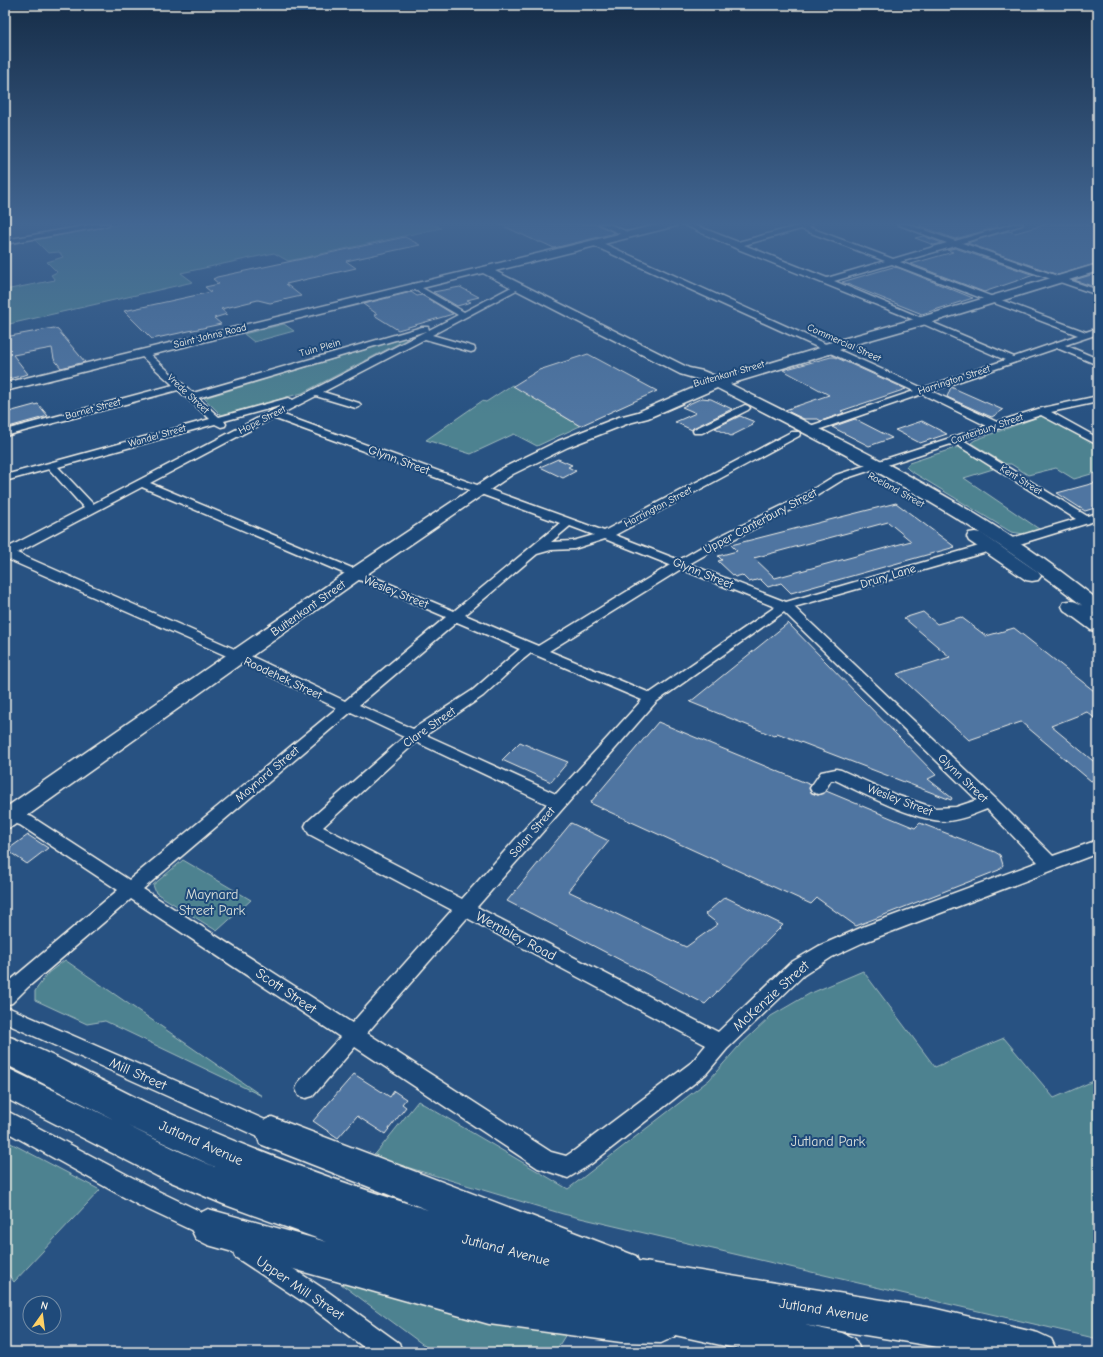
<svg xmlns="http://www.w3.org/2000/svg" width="1103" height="1357" viewBox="0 0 1103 1357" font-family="'Comic Neue',sans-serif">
	<rect width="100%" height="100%" fill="#285282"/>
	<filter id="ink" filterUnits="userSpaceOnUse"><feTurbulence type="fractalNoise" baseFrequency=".025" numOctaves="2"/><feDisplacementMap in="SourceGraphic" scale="8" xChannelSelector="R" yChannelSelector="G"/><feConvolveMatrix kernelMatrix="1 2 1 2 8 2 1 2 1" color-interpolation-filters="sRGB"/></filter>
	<g filter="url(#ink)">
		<g fill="#4d8290" stroke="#a0babc">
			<polygon points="121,224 433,224 441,228 288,261 274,253 181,273 193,282 5,325 5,290 55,280 51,275 57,272 47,262 63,257 59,252 48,253 35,240"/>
			<polygon points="284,324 294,331 254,342 244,334"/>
			<polygon points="407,337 409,338 302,393 221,415 204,398"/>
			<polygon points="512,385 580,426 537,446 514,434 471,454 426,440 482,401 486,402"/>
			<polygon points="1041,416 1046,417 1097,446 1098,472 1074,479 1056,468 1028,475 1011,464 1005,464 971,443 975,440"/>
			<polygon points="961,446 993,469 964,478 1039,529 1024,534 1011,532 909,470 906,467 909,463"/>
			<polygon points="183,860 251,900 217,931 156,893 153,885"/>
			<polygon points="65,960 262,1096 105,1021 87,1024 35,1000 35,991 48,973"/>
			<polygon points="863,971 935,1067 1004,1038 1054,1098 1098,1079 1098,1339 563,1214 373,1157 418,1101 568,1189 709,1080 738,1047 771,1016 809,994"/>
			<polygon points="5,1140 100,1190 14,1282 5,1270"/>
			<polygon points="333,1278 574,1321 555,1352 433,1352"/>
		</g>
		<g fill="#4f75a1" stroke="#f4f1e8" fill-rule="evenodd">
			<polygon points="499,224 597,224 615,233 554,248 541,242 538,242"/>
			<polygon points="920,224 997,224 998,227 955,239 920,226"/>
			<polygon points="1047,224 1083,224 1098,228 1098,263 1058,275 967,243 1000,233 1009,231 1015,233"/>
			<polygon points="923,236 942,243 934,245 915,238"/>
			<polygon points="405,237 420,245 346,261 356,268 286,284 301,296 270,303 258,300 221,309 227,314 214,318 221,324 152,339 124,311 211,292 205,287 219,284 213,279 217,277"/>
			<polygon points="955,248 1034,275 984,292 911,264 953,252 947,250"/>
			<polygon points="893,267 899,268 973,298 922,314 842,282"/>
			<polygon points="1098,273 1098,288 1074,280"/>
			<polygon points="460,287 479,297 467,300 471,302 457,306 433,292"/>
			<polygon points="411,292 417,296 422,295 453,314 398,330 374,315 377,314 363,304"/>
			<polygon points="54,328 58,330 85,362 61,368 54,359 52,348 13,355 28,374 5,380 5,337"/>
			<polygon points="588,354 657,391 580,426 513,386 539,370"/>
			<polygon points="831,357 835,357 906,389 841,411 844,413 821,421 818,419 804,419 785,410 829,395 783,370"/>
			<polygon points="951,387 1003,410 992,417 989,416 947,397"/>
			<polygon points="702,398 711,399 732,409 693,428 692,430 675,422 696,413 682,407"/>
			<polygon points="38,404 48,416 5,428 5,413"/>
			<polygon points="740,416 755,422 751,424 753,425 731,436 715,428"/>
			<polygon points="855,419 892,438 869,446 832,427"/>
			<polygon points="922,421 947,434 920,443 895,430"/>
			<polygon points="558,459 572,465 568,467 576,471 563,478 540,467"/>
			<polygon points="1098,482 1098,507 1085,511 1057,493"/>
			<path d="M896 503 955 547 791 593 781 583 768 587 760 579 749 582 742 575 735 577 718 561 722 560 718 556 737 551 731 545ZM888 522 911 541 775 578 754 558Z"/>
			<polygon points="923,612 937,624 961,617 986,636 1014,628 1098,694 1098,721 1087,712 1051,726 1098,765 1098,778 1091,781 1021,722 969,740 897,674 950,657 904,618"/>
			<polygon points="788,623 936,775 928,779 952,798 951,800 777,733 774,736 690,702"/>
			<polygon points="658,722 811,785 809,789 812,793 818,795 826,791 915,828 920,823 995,852 1000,855 1003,865 999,870 856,926 817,898 811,904 590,803"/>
			<polygon points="520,742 540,751 568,762 551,782 502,760"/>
			<polygon points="571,823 609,841 568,891 686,947 718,924 705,914 725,897 783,925 705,1004 507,901"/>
			<polygon points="28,835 48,848 27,864 7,850"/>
			<polygon points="354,1074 390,1097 394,1091 406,1099 402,1104 406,1107 385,1134 357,1116 338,1138 313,1121"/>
		</g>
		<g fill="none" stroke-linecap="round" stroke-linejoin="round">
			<defs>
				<g id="street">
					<polygon points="95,224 110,224 106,226 5,244 5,240"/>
					<polygon points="599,224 609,224 632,234 628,236 625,236"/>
					<path d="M682 224H692L738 242 801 225 812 224 811 226 808 227 893 259 947 243 897 224H907L955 241 1013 224H1023L1022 225 962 243 1098 290V295L955 246 900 262 1086 332 1098 328V334L1065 345 1098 359V365L1057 348 931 391 997 422 1038 409 1098 396V402L1051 412 1098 438V445L1041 415 963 440 1087 516 1098 513V520L1013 546H1005L1003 543 1005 540 1076 519 954 443 844 479 810 500 730 541 689 564 786 602 986 544H994L996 547 994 550 794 607 995 798 1053 856 1098 840V853L862 943 832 957 804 975 727 1049 706 1074 591 1164 568 1178 538 1168 355 1047 313 1096 306 1098 299 1096 296 1089 299 1082 340 1037 131 899 28 987 12 1003 5 1005V985L118 890 20 825 5 820V808L32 817 129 880 337 708 245 664 5 558V549L84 508 49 469 5 481V475L210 419 178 390 5 436V430L173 385 140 355 138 353 140 351H146L193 393 422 327H428L429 330 458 315 412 288V284H415L464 312 517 284H520L524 286 432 335 474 347 475 349 474 351 471 352 425 339 323 392 359 403 361 405 359 407 356 408 316 396 281 414 604 531 791 432H799L800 434 799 436 615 535 679 560 722 535 802 496 836 475 987 426 922 394 815 431H807L806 429 807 427 914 391 592 245V241H598L923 388 1005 360 912 319 733 247ZM801 229 885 261 827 278 744 245ZM892 264 1078 335 1014 357 834 281ZM426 331 293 400 288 398 219 417 198 398ZM283 405 93 504 58 467 215 424 221 427 225 426 226 424 224 421ZM273 418 560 523 454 611 150 483ZM142 487 446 617 345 701 255 658 17 553ZM570 526 594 535 573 541 551 542ZM605 539 670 565 538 646 465 615 537 554 551 550 574 549ZM681 569 775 607 650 693 549 651ZM784 612 977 800 956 807 935 808 896 795 841 770 836 769 821 772 810 788 812 792 818 794 824 792 831 780H835C862 793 915 821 945 821 959 821 974 814 987 809L1038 862 865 926 819 946 790 963 718 1032 477 907 656 702ZM457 622 520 649 473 690 413 729 359 705ZM531 653 642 700 556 794 426 735 483 696 521 661ZM351 712 404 737 307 822 305 826 309 834 452 910 352 1023 143 889ZM416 742 547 804 462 899 323 827ZM467 918 706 1045 692 1062 575 1150 566 1156 551 1152 367 1033Z"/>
					<polygon points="745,405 748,406 750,408 748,410 702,433 694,433 693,431 694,429"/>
					<polygon points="5,1006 279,1126 282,1133 279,1140 272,1143 265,1140 5,1023"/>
					<polygon points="5,1110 154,1189 218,1220 221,1228 218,1236 210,1239 138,1205 5,1131"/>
					<polygon points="243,1238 251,1241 327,1291 399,1343 402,1352 370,1352 311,1307 235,1257 232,1249 235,1241"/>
				</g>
				<g id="secondary">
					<path d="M660 224H677L676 226 495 271 689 368 703 371 720 378 820 348 821 345 918 318 1098 264V271L926 324 845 347 836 352 730 384C830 434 932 483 1025 546 1050 563 1074 581 1098 600V615L1093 613 1098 617V632L1091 630 1064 610 1062 606 1064 602C1072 600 1076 601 1083 606 971 517 844 453 717 388L648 418 629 423 568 447 513 474 360 579 13 826 5 829V808L348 571 503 468 558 441 619 417 638 412 707 382 680 374 483 273 5 391V383Z"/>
					<polygon points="975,532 981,533 1038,572 1041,576 1038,580 1032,581 1026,580 969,541 967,537 969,533"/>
				</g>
				<path id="primary" d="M5 1035C53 1053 99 1080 145 1102 237 1145 331 1180 428 1210L260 1144 256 1133 260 1122 272 1117 623 1251 636 1256 638 1261 932 1308 1038 1333 1051 1339 1057 1352H958L932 1346 804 1325 842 1333 855 1339 861 1352H753L675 1335 674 1337 661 1343 621 1342 489 1324 208 1245 196 1239 190 1227 196 1215 208 1209 327 1242 223 1204 157 1176 5 1098V1067L113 1119 5 1064ZM128 1126 215 1167 181 1152Z"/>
			</defs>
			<use href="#street" stroke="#f4f1e8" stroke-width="3"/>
			<use href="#secondary" stroke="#f4f1e8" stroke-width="3"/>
			<use href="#primary" stroke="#f4f1e8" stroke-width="3"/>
			<use href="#street" fill="#1f4a7a" fill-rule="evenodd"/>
			<use href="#secondary" fill="#1f4a7a" fill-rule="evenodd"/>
			<use href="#primary" fill="#1f4a7a" fill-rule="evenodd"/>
		</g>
	</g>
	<linearGradient id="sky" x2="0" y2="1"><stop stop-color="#162d48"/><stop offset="0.54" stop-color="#426692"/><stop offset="1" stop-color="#426692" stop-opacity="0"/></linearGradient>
	<rect width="1103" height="414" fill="url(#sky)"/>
	<g text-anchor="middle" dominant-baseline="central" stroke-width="4" stroke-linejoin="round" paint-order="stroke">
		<g font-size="10" fill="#f4f1e8" stroke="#1f4a7a">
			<text transform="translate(210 336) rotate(-14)">Saint Johns Road</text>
			<text transform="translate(844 343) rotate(24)">Commercial Street</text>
			<text transform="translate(320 348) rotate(-16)">Tuin Plein</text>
			<text transform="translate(729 374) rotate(-16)">Buitenkant Street</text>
			<text transform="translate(954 380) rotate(-18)">Harrington Street</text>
			<text transform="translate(188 394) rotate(43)">Vrede Street</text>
			<text transform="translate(93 409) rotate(-15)">Barnet Street</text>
			<text transform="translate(262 420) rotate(-27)">Hope Street</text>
			<text transform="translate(987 429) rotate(-19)">Canterbury Street</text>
			<text transform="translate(157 436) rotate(-16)">Wandel Street</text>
			<text transform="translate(1021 480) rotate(32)">Kent Street</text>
			<text transform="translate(896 490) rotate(29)">Roeland Street</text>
			<text transform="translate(658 507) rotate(-28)">Harrington Street</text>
		</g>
		<g font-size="12" fill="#f4f1e8" stroke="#1f4a7a">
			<text transform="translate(399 460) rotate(20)">Glynn Street</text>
			<text transform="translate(760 521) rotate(-28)">Upper Canterbury Street</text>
			<text transform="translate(703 573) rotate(22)">Glynn Street</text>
			<text transform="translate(888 576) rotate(-17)">Drury Lane</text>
			<text transform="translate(396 592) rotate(22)">Wesley Street</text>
			<text transform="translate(308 608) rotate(-35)">Buitenkant Street</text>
			<text transform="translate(283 678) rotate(25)">Roodehek Street</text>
			<text transform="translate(429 727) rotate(-35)">Clare Street</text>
			<text transform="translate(267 774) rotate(-40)">Maynard Street</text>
			<text transform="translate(963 778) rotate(44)">Glynn Street</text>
			<text transform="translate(900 800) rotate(21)">Wesley Street</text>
			<text transform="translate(532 832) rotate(-49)">Solan Street</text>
		</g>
		<g font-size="14" fill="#dbe0db" stroke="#1f4a7a">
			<text x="212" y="894">Maynard<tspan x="212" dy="16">Street Park</tspan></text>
			<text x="828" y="1141">Jutland Park</text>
		</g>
		<g font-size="14" fill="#f4f1e8" stroke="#1f4a7a">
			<text transform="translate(516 936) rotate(28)">Wembley Road</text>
			<text transform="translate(286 991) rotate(34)">Scott Street</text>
			<text transform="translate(771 996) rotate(-42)">McKenzie Street</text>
			<text transform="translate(138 1074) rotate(24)">Mill Street</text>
			<text transform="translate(201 1143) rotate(24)">Jutland Avenue</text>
			<text transform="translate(506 1250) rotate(15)">Jutland Avenue</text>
			<text transform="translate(300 1288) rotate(34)">Upper Mill Street</text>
			<text transform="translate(824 1310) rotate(9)">Jutland Avenue</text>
		</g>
	</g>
	<rect width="1103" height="1357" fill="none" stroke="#1f4a7a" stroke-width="20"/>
	<rect x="10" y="10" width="1083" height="1337" fill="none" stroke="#f4f1e8" stroke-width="1.5" filter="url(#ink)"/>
	<g transform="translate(42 1315) rotate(14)"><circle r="19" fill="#1f4a7a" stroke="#748da6"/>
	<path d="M0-3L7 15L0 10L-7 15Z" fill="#ffd166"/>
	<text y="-6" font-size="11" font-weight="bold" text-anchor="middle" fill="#f4f1e8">N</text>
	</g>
</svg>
